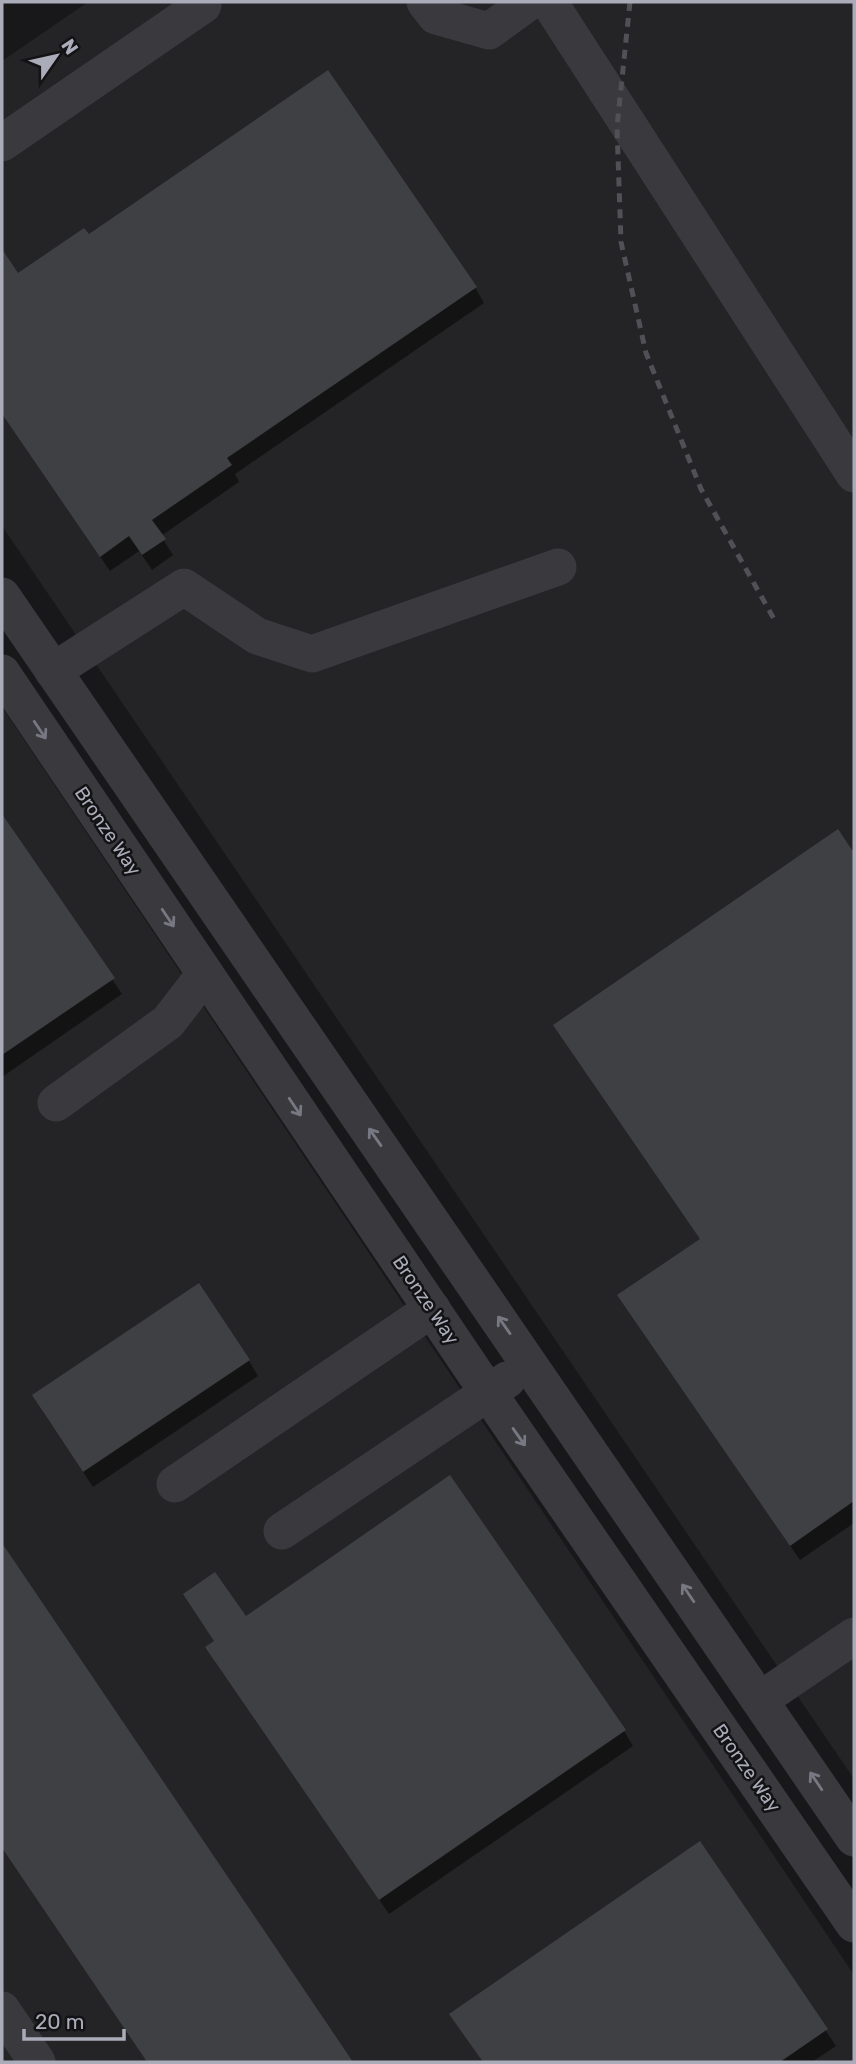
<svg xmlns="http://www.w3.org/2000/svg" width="856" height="2064" viewBox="0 0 856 2064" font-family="Rubik,sans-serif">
	<rect width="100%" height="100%" fill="#181719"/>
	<g fill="#242426">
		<polygon points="88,2 854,2 854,1779 2,526 2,61"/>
		<polygon points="2,707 854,1975 854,2062 2,2062"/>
	</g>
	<g fill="#0007">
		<polygon points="89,236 475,287 484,303 235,474 239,482 161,536 173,555 152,570 139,551 110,571 2,414 2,252 18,275"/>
		<polygon points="2,817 122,994 2,1077"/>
		<polygon points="837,831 854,856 854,1523 800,1560 629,1311 701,1240"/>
		<polygon points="249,1361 258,1376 93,1487 43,1412"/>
		<polygon points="2,1546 351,2062 147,2062 2,1848"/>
		<polygon points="245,1618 624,1731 633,1746 389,1914 216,1663"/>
		<polygon points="700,1844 836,2046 812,2062 483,2062 452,2015"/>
	</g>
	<g fill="#3f4043">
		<polygon points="328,70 477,287 227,458 232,465 152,520 166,539 142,555 129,536 100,557 2,414 2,249 18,273 84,228 89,234"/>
		<polygon points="2,814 115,978 2,1055"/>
		<polygon points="838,829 854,853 854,1501 790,1546 617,1295 700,1239 553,1025"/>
		<polygon points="199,1283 250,1360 83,1472 32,1395"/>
		<polygon points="450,1475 626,1730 379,1900 205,1647 214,1641 183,1594 215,1572 246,1616"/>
		<polygon points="2,1543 353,2062 147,2062 2,1848"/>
		<polygon points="700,1841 828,2029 780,2062 483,2062 449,2014"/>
	</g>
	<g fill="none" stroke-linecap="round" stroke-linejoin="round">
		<g stroke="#39393e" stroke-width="37">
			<polyline points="425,2 436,16 489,31 529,2"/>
			<polyline points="549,2 854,474"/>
			<polyline points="2,143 203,5 201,2"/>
			<polyline points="2,596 854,1838"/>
			<polyline points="53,671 184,587 257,636 312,654 558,567"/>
			<polyline points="2,673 491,1397 854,1924"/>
			<polyline points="56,1103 168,1022 205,974"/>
			<polyline points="175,1484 432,1309"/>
			<polyline points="282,1531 507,1380"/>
			<polyline points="760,1700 854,1636"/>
			<polyline points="2,2010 37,2062"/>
		</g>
		<polyline stroke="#505057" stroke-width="5" stroke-dasharray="9 7" stroke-linecap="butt" points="630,2 617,127 621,242 646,353 701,489 774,619"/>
	</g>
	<defs><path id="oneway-shaft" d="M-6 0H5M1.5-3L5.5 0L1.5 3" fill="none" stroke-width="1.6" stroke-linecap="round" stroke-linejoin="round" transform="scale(1.75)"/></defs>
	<g stroke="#777882">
		<use href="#oneway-shaft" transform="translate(40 730) rotate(56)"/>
		<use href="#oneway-shaft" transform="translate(168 918) rotate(56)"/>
		<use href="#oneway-shaft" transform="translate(295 1107) rotate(56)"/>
		<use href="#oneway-shaft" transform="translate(375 1137) rotate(-125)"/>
		<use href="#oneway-shaft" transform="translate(504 1325) rotate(-125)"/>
		<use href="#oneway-shaft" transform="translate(519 1437) rotate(55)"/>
		<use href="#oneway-shaft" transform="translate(688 1593) rotate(-124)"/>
		<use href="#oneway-shaft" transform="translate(816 1781) rotate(-124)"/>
	</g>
	<g text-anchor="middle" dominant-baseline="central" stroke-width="5" stroke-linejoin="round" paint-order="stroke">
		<g font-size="19" fill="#aaacb9" stroke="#131214">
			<text transform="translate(108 831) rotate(56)">Bronze Way</text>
			<text transform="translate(426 1300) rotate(56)">Bronze Way</text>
			<text transform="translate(747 1768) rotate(55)">Bronze Way</text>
		</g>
	</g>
	<rect width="856" height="2064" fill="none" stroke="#aaacb9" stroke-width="7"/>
	<g transform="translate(56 56) rotate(56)" stroke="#131214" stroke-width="5" paint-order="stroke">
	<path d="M0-5L12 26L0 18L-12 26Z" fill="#aaacb9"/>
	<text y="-10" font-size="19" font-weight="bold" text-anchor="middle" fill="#aaacb9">N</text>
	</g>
	<path d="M24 2029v10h100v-10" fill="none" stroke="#aaacb9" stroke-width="3.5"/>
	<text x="35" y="2029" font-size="21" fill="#aaacb9" stroke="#131214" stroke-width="5" paint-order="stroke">20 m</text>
</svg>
